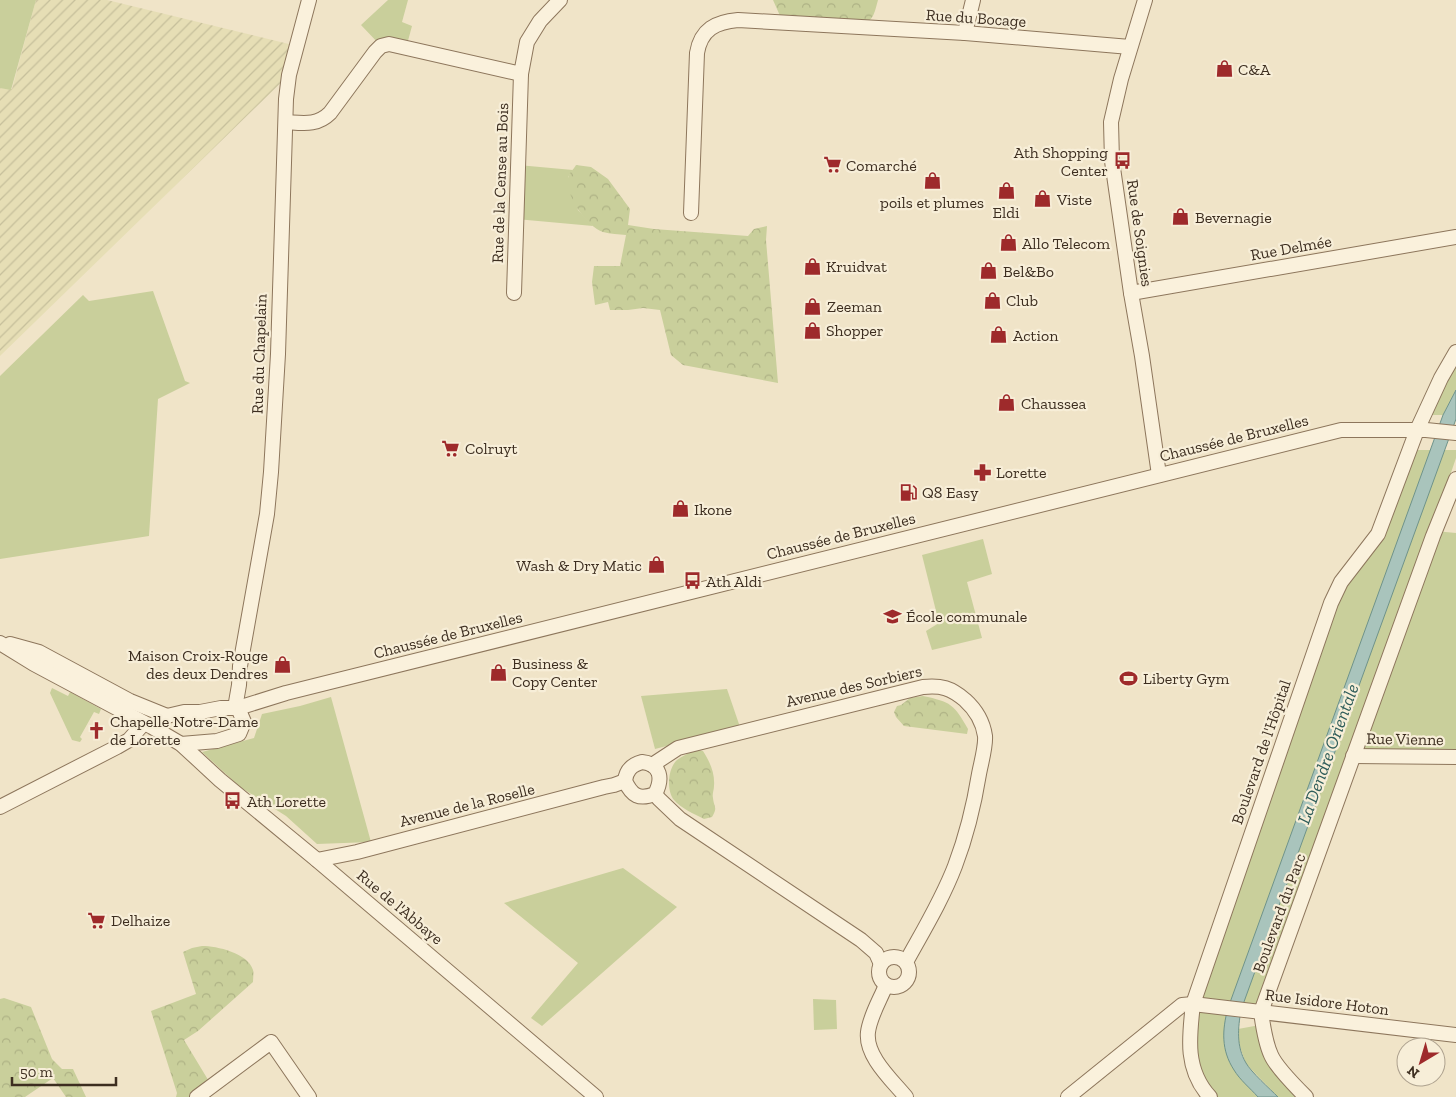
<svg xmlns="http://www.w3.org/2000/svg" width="1456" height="1097" viewBox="0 0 1456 1097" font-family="'Zilla Slab',serif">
	<defs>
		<pattern id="farmland-furrows" width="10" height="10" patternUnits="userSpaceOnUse" patternTransform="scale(1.25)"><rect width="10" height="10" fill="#e6deb5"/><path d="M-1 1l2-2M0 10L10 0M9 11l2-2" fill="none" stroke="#c6bf9b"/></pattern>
		<pattern id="forest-crowns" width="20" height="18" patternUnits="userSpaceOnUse" patternTransform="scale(1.25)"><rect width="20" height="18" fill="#c9cf9b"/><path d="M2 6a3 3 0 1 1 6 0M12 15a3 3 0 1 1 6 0" fill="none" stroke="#aeb285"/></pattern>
	</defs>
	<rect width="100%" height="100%" fill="#f0e4c8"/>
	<polygon fill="url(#farmland-furrows)" points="36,0 107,0 297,46 289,75 0,356 0,88 12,89"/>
	<g fill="#c9cf9b">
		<polygon points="0,0 36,0 11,90 0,88"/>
		<polygon points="388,0 408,0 402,22 412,26 406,48 381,46 361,25"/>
		<polygon points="518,165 573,170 568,177 578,210 593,226 516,219"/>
		<polygon points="153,291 185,381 190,383 158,399 149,536 0,559 0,376 83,295 89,301"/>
		<polygon points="1456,361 1456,390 1443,415 1431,415 1432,410 1435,409 1440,391"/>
		<polygon points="1413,450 1456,450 1456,458 1429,537 1435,531 1456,533 1456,757 1353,756 1261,1012 1228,1008 1234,1070 1258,1097 1210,1097 1189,1035 1331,603 1367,548"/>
		<polygon points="983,539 992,574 967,582 982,638 932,650 926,631 939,623 922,555"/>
		<polygon points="52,688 68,696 70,692 101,709 99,714 94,712 80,737 82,739 80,742 72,740 50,693"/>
		<polygon points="727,689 740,727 655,749 641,696"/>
		<polygon points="331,697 371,842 317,844 286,816 240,787 202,752 254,738 262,714 300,706"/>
		<polygon points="623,868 677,907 542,1026 531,1018 578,963 504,903"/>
		<polygon points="813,999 836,1000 837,1029 814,1030"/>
		<polygon points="1260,1025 1300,1097 1278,1097 1246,1064 1239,1044 1238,1029"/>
	</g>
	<g fill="url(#forest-crowns)">
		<path d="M773 0H878C874 15 874 18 861 28L781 18Z"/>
		<path d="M576 165 591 167 608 179 630 209 628 225 654 229 748 236 754 229 767 226 766 240 778 383 683 365 671 355 660 310 643 308 628 310H610L608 302 595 305 592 282 594 266H620L626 235C619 234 610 234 603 232 586 226 565 195 568 178 569 173 574 169 576 165Z"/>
		<path d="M923 696C951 702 954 704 968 729L967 734 904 726 896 717 894 712 897 706 901 705 910 698Z"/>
		<path d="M695 750 703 751C710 762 715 773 714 786 714 790 712 794 713 798 714 808 718 807 712 817L704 819C694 814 681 808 674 800 666 790 668 768 677 760 682 756 689 753 695 750Z"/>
		<path d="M202 946C217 946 248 953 253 970 254 973 253 978 253 982L198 1031 184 1040 210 1083 197 1097H176L177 1093 151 1011 196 994 183 952 192 948Z"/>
		<polygon points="4,998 31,1007 52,1059 62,1069 73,1069 86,1097 66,1097 53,1078 25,1097 0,1097 0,999"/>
	</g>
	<path fill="#a9c4bc" stroke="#6f938a" d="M1456 390V419L1241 1010C1238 1028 1236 1046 1246 1063 1251 1072 1270 1089 1278 1097H1258C1250 1088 1240 1080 1234 1070 1221 1050 1222 1030 1228 1008L1443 415Z"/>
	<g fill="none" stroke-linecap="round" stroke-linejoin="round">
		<defs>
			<g id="minor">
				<polyline points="1145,0 1121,79 1111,122 1112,161 1131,293 1142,356 1159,475"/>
				<polyline points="965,33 973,0"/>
				<path d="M286 122C303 123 317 126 330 113L375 52 381 46 389 44 521 74 527 42 540 21 560 0"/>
				<path d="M691 213 697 53C701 29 716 22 738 20L965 33 1130 47"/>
				<polyline points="514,293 521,74"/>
				<polyline points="1131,293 1456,237"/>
				<polyline points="0,643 34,664 152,727 181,744 220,780 317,860 596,1097"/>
				<polyline points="10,644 39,652 130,701 167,716"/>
				<polyline points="235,708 239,685 240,666 267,514 271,472 278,354 286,99 289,75 309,0"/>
				<polyline points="161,732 160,723 167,716 184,712 200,712 221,708 238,708 286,693 326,683 1341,430 1426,430 1456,433"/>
				<polyline points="181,744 217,741 239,734 244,722 238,708"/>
				<polyline points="1353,756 1456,757"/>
				<path d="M642 762C661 764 663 779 655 794 639 800 632 796 625 781 626 771 631 765 642 762Z"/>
				<path d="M652 765 678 748 923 687C941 685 951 688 965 700 975 709 983 722 985 736 986 746 981 763 979 774 974 805 966 837 955 866 942 900 923 931 906 962"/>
				<polyline points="655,794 659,799 680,819 861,940 876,953 881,964"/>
				<polyline points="0,807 117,747 129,740 144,723"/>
				<polyline points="317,860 357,852 604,787 614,785 625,781"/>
				<circle cx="894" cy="972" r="15"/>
				<path d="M886 985C880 1000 870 1016 868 1032 865 1056 892 1080 906 1097"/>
				<polyline points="197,1097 271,1042 309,1097"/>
				<polyline points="1068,1097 1182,1005 1193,1004 1456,1035"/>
				<path d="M1210 1097C1185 1070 1189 1038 1193 1004L1331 603 1341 582 1378 534 1417 430 1441 378 1456 352"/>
				<path d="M1306 1097C1296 1087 1276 1067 1271 1055 1265 1042 1263 1026 1261 1012L1399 630 1433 536 1456 479"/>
			</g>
		</defs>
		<use href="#minor" stroke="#8d765c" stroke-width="16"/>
		<use href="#minor" stroke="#faf1dc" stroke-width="14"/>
	</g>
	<defs>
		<symbol id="shop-bare" viewBox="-9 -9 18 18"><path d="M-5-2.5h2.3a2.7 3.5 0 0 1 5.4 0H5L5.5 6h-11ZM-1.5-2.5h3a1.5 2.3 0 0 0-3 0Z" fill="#9e2a2b" stroke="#f7eed8" stroke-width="2.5" paint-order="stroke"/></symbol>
		<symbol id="bus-bare" viewBox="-9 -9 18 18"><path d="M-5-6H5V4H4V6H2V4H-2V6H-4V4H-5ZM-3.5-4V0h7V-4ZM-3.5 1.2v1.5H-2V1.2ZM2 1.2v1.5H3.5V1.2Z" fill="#9e2a2b" stroke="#f7eed8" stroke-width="2.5" paint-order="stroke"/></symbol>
		<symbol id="supermarket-bare" viewBox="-9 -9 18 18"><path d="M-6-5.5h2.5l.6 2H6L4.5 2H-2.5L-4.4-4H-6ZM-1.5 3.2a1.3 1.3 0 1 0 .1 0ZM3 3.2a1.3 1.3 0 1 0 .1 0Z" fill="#9e2a2b" stroke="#f7eed8" stroke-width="2.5" paint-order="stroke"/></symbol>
		<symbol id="pharmacy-bare" viewBox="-9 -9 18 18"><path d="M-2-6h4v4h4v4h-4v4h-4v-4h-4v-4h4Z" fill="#9e2a2b" stroke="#f7eed8" stroke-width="2.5" paint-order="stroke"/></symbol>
		<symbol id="fuel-bare" viewBox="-9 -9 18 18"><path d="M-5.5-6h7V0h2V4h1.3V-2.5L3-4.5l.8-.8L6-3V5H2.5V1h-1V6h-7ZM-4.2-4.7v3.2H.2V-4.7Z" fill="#9e2a2b" stroke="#f7eed8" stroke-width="2.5" paint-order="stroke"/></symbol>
		<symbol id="school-bare" viewBox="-9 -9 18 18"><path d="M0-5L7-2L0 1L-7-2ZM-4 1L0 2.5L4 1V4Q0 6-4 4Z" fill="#9e2a2b" stroke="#f7eed8" stroke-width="2.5" paint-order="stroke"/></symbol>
		<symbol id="stadium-bare" viewBox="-9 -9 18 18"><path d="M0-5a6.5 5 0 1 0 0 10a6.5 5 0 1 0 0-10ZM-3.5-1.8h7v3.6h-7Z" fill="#9e2a2b" stroke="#f7eed8" stroke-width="2.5" paint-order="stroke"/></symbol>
		<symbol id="church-bare" viewBox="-9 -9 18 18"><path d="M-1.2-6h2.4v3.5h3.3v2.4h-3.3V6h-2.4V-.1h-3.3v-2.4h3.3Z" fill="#9e2a2b" stroke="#f7eed8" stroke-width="2.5" paint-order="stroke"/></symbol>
	</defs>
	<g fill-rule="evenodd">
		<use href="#shop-bare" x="1212" y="56" width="25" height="25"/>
		<use href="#bus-bare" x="1110" y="148" width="25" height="25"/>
		<use href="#supermarket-bare" x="820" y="152" width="25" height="25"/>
		<use href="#shop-bare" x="920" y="168" width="25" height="25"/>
		<use href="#shop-bare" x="994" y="178" width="25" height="25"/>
		<use href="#shop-bare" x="1030" y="186" width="25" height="25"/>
		<use href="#shop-bare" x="1168" y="204" width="25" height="25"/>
		<use href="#shop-bare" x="996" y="230" width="25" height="25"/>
		<use href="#shop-bare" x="800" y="254" width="25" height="25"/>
		<use href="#shop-bare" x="976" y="258" width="25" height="25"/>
		<use href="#shop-bare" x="980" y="288" width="25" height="25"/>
		<use href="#shop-bare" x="800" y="294" width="25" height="25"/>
		<use href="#shop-bare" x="800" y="318" width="25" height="25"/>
		<use href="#shop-bare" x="986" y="322" width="25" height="25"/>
		<use href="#shop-bare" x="994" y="390" width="25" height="25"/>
		<use href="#supermarket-bare" x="438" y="436" width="25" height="25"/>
		<use href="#pharmacy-bare" x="970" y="460" width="25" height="25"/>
		<use href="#fuel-bare" x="896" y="480" width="25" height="25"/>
		<use href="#shop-bare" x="668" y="496" width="25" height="25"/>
		<use href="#shop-bare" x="644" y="552" width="25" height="25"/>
		<use href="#bus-bare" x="680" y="568" width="25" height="25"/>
		<use href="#school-bare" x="880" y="604" width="25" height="25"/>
		<use href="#shop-bare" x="270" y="652" width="25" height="25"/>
		<use href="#shop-bare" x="486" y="660" width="25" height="25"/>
		<use href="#stadium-bare" x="1116" y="666" width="25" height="25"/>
		<use href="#church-bare" x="84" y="718" width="25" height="25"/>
		<use href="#bus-bare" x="220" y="788" width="25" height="25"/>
		<use href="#supermarket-bare" x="84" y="908" width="25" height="25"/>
	</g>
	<g text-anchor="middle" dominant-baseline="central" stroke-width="4.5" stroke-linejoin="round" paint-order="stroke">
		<g font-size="16" fill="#3d2e20" stroke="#f7eed8">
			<text transform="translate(976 18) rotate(4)">Rue du Bocage</text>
			<text transform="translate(500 183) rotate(-88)">Rue de la Cense au Bois</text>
			<text transform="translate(1140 233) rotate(82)">Rue de Soignies</text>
			<text transform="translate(1291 248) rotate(-10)">Rue Delmée</text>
			<text transform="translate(259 354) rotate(-88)">Rue du Chapelain</text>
			<text transform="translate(1234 438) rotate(-14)">Chaussée de Bruxelles</text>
			<text transform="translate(841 536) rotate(-14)">Chaussée de Bruxelles</text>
			<text transform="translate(448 635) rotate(-14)">Chaussée de Bruxelles</text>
			<text transform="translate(854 686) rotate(-13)">Avenue des Sorbiers</text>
			<text transform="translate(1405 739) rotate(1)">Rue Vienne</text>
			<text transform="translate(1261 752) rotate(-71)">Boulevard de l'Hôpital</text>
			<text transform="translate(467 805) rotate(-14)">Avenue de la Roselle</text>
			<text transform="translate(400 907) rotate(40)">Rue de l'Abbaye</text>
			<text transform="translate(1279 913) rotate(-70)">Boulevard du Parc</text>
			<text transform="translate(1327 1002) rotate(7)">Rue Isidore Hoton</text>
		</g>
		<g font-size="16" fill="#3d2e20" stroke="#f7eed8" text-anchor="start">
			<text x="1238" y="69">C&amp;A</text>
			<text x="1108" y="152" text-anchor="end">Ath Shopping<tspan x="1108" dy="18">Center</tspan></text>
			<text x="846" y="165">Comarché</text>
			<text x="1057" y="199">Viste</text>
			<text x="932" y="202" text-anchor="middle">poils et plumes</text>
			<text x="1006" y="212" text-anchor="middle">Eldi</text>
			<text x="1195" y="217">Bevernagie</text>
			<text x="1022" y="243">Allo Telecom</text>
			<text x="826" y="266">Kruidvat</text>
			<text x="1003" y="271">Bel&amp;Bo</text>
			<text x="1006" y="300">Club</text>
			<text x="827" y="306">Zeeman</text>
			<text x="826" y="330">Shopper</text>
			<text x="1013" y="335">Action</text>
			<text x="1021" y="403">Chaussea</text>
			<text x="465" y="448">Colruyt</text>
			<text x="996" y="472">Lorette</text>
			<text x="922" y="492">Q8 Easy</text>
			<text x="694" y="509">Ikone</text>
			<text x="642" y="565" text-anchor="end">Wash &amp; Dry Matic</text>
			<text x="706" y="581">Ath Aldi</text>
			<text x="906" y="616">École communale</text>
			<text x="268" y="655" text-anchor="end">Maison Croix-Rouge<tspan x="268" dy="18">des deux Dendres</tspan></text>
			<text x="512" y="663">Business &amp;<tspan x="512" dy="18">Copy Center</tspan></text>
			<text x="1143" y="678">Liberty Gym</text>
			<text x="110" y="721">Chapelle Notre-Dame<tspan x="110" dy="18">de Lorette</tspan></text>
			<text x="247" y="801">Ath Lorette</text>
			<text x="111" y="920">Delhaize</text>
		</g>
		<g font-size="18" font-style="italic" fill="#2f5d5a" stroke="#f7eed8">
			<text transform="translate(1328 754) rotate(-70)">La Dendre Orientale</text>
		</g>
	</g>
	<g transform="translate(1421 1062) rotate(218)"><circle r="24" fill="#f7eed8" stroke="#ada18e"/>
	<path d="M0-4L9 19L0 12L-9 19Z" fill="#9e2a2b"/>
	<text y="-8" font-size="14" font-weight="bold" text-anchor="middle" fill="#3d2e20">N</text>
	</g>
	<path d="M12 1077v8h104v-8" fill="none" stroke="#3d2e20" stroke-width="2.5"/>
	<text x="20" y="1077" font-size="15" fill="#3d2e20" stroke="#f7eed8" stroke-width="4" paint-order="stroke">50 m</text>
</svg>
